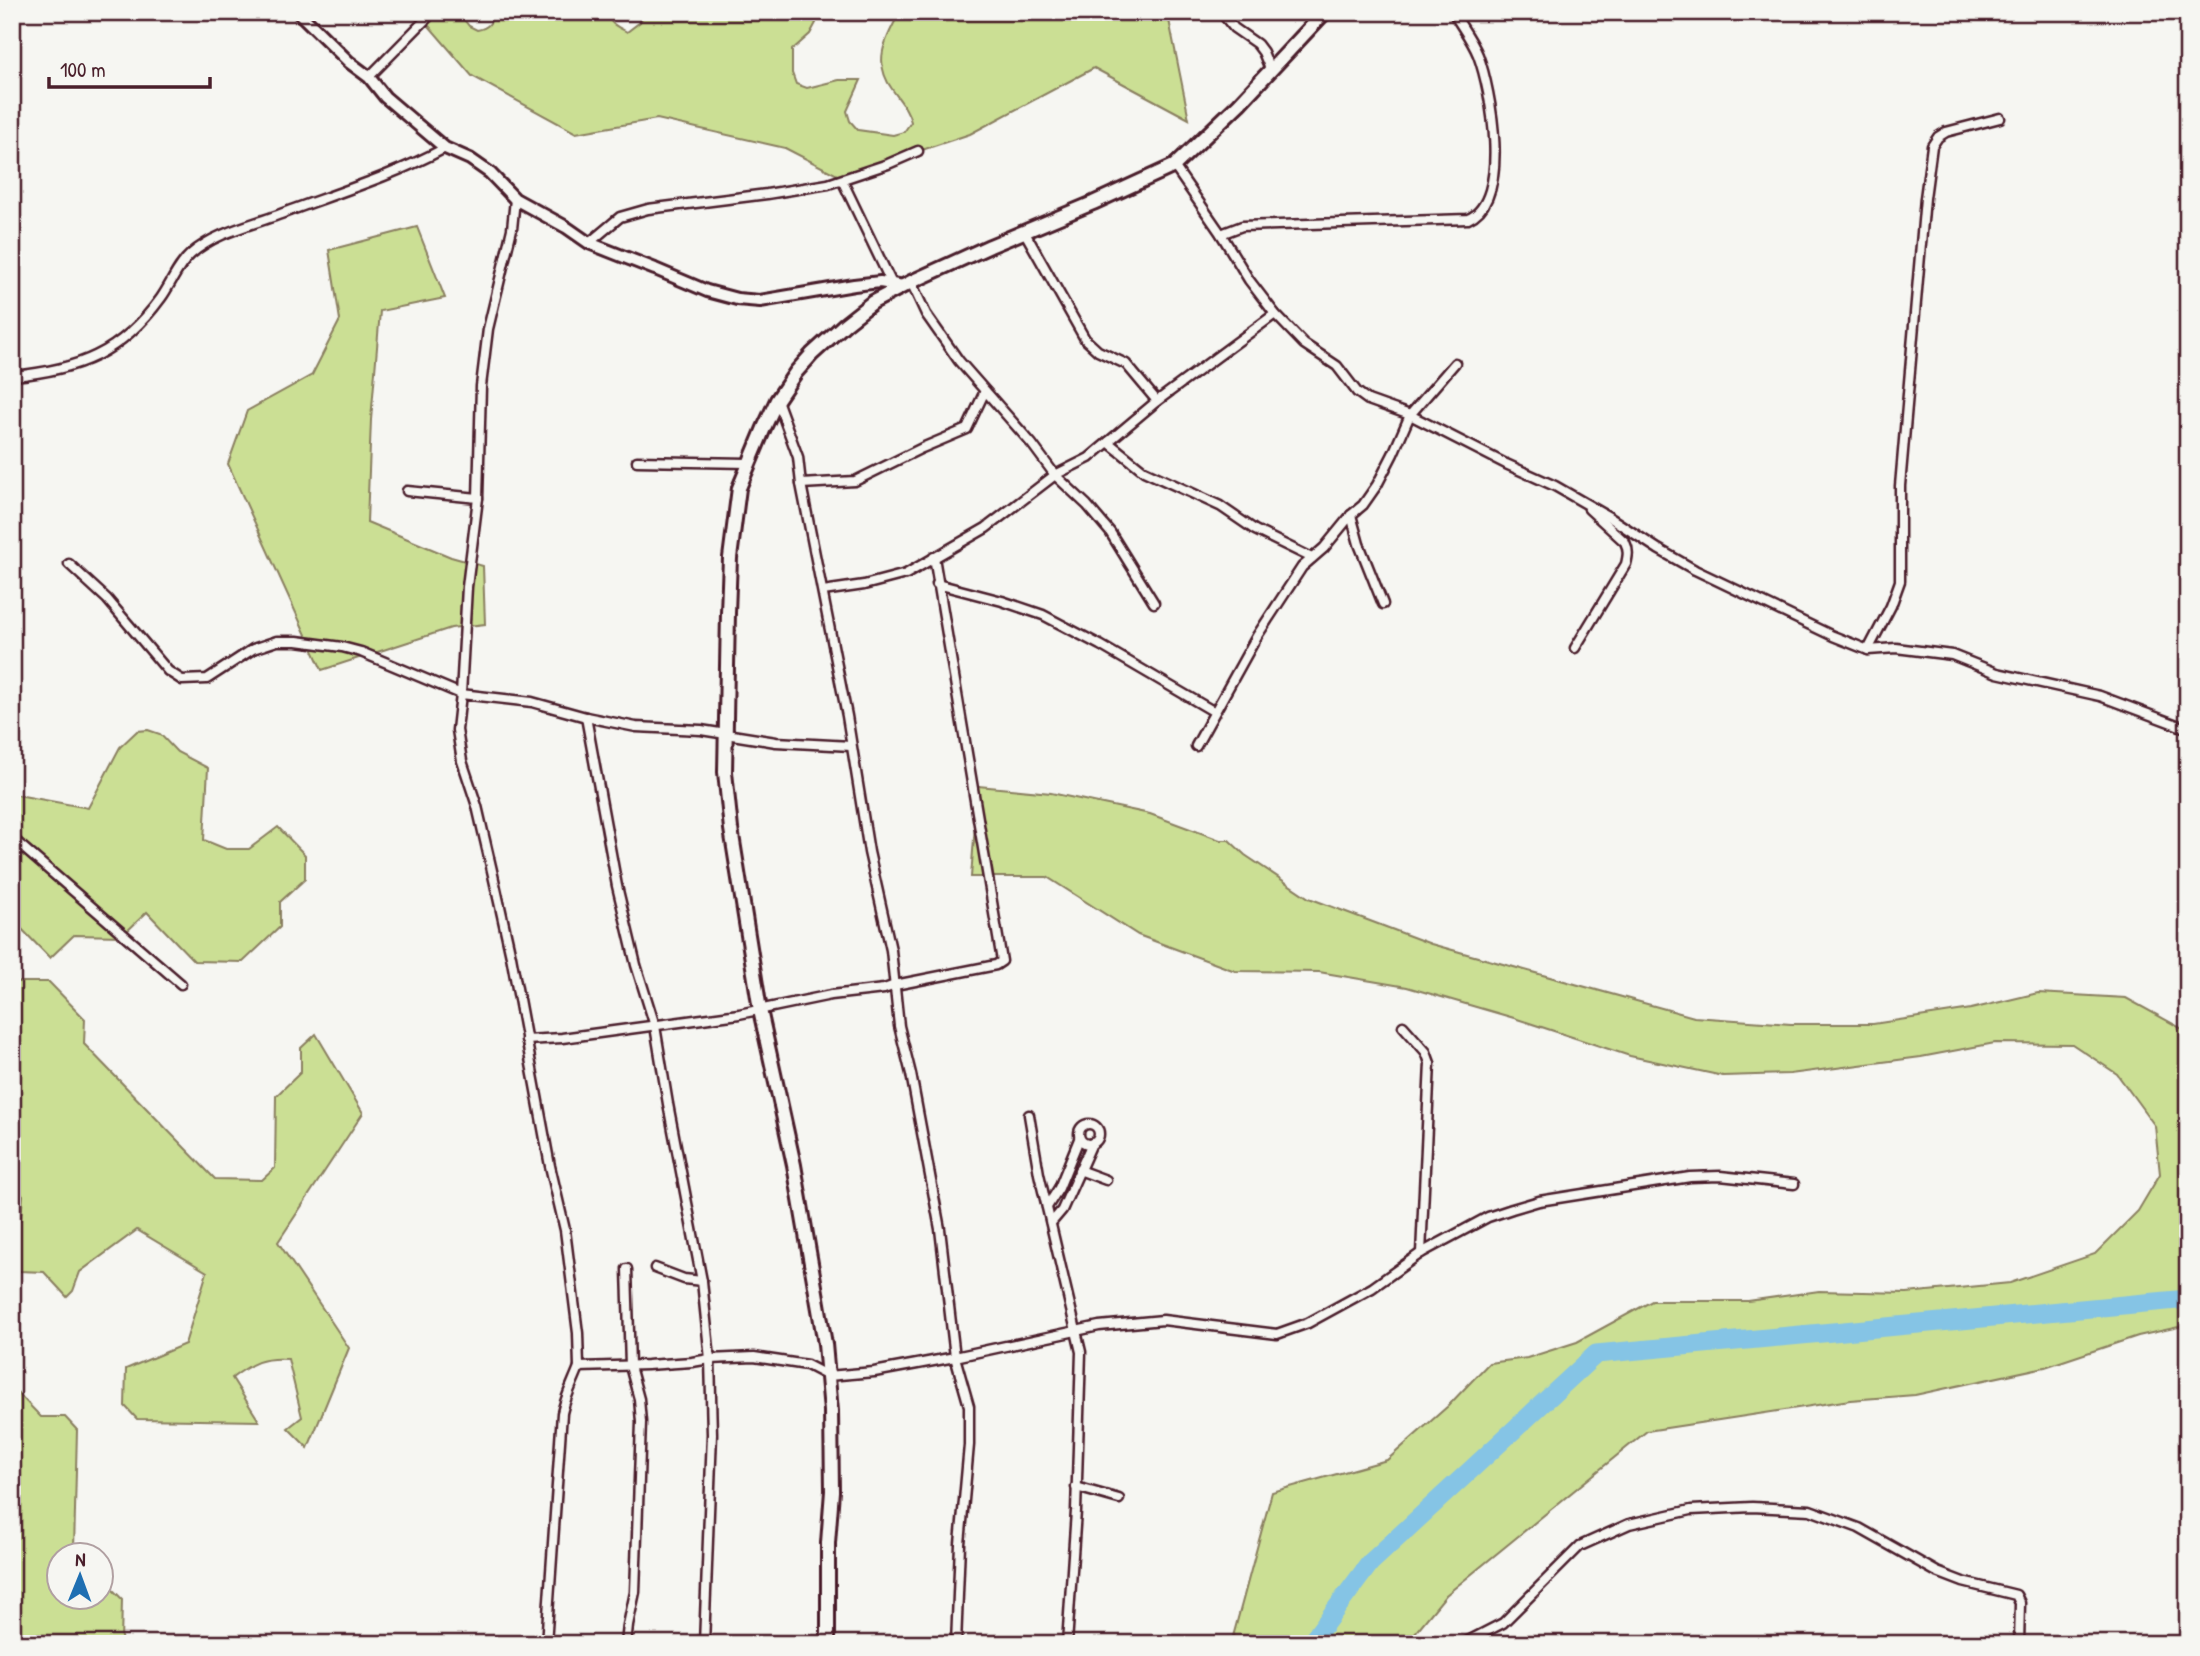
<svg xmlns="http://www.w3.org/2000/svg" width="2200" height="1656" viewBox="0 0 2200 1656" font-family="'Patrick Hand',sans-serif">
	<rect width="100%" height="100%" fill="#f6f6f2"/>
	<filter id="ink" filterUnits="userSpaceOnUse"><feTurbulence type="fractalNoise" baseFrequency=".0143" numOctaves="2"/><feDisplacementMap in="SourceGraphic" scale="14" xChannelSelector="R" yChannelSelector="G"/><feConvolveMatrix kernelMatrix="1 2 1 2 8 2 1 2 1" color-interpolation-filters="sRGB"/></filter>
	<g filter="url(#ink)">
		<g fill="#cbdf94" stroke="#8a7f60" stroke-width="2">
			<path d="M417 12H458L469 26 477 30C489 28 491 23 495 12H609C607 24 619 27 627 32L640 22 645 12H684L697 16 714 12H811L816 23 810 34 792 50V73L796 84 807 88 839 80H861L847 111 850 121 858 130 893 135 904 132 911 122C908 109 900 101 892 89 872 61 886 38 900 12H1202L1169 20 1189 119 1094 68 970 134 841 177 785 148 657 119 576 133 472 76Z"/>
			<polygon points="417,227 445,298 380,311 371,420 367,522 451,557 483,566 485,624 451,628 322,670 228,464 247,411 312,375 340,320 329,250"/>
			<polygon points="148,730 160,734 177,752 208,768 204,840 226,849 249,849 278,827 305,855 305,879 280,902 280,927 243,962 194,961 147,912 122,936 74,935 50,958 14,921 12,794 88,808 120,747 137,731"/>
			<polygon points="978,786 1051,793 1150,814 1220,840 1229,840 1245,855 1309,898 1431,944 1694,1017 1791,1024 1873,1024 1971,1009 2038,993 2126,998 2188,1032 2188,1325 2138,1336 2045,1367 1915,1395 1850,1400 1647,1431 1446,1595 1406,1644 1231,1644 1272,1492 1387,1460 1448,1406 1489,1363 1527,1358 1577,1342 1652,1301 1748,1301 1819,1291 1907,1293 2010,1283 2095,1254 2138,1211 2160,1174 2155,1126 2117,1074 2072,1044 1995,1043 1921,1057 1790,1074 1723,1076 1630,1056 1514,1018 1407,987 1319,972 1235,971 1138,935 1047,877 971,877"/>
			<path d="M12 982H49L85 1019 84 1044 215 1179 262 1180 275 1168 276 1096 301 1072V1048L316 1034 363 1113 278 1242 349 1348 308 1448 288 1428 302 1417 288 1359C262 1357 252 1363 232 1378L259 1421 137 1419 125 1406 126 1369 185 1344 207 1272 137 1230 80 1272 73 1291 67 1297 44 1272 19 1271 12 1264V1227L21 1219 23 1195 12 1190Z"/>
			<polygon points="12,1392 17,1392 41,1417 65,1417 77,1430 74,1550 78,1554 60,1554 60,1596 102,1596 102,1579 122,1599 121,1644 12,1644"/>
		</g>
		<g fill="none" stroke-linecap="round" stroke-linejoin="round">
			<polyline stroke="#85c4e5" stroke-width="19" points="1310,1644 1370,1563 1596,1354 2188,1299"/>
			<defs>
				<g id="minor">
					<polyline points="1221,12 1234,28 1257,44 1263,52 1270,69"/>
					<polyline points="369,77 433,12"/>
					<polyline points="1174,166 1221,234 1249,280 1275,314 1304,344 1337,366 1357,392 1368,400 1410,415 1506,464 1555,486 1609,517 1658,549 1695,570 1833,636 1868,650 1896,648 1952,655 1997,673 2100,696 2188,729"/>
					<polyline points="842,180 892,284"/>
					<polyline points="1024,231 1085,339 1098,351 1126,364 1157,401"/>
					<path d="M1221 234 1242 226 1468 219C1512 200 1491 90 1478 55 1472 40 1461 26 1453 12"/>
					<polyline points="589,243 620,217 648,209 767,194 828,184 888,164 918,151"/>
					<polyline points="911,282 926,314 959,361 1032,444 1055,475 1087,505 1110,532 1154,603"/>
					<path d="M12 376C79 370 121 353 161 298 171 284 178 265 191 254 215 233 248 226 278 215 334 194 393 176 445 148"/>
					<polyline points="777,400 798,457 801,484 847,716 869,852 891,950 899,1026 911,1074 940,1229 955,1357 969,1406 969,1445 960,1544 956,1644"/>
					<polyline points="1108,442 1144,471 1220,506 1255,530 1312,558"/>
					<polyline points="637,461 748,463"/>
					<polyline points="801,484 855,481 922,448 967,429 985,391"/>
					<polyline points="407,491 478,498"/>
					<polyline points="1351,515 1359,544 1383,604"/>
					<polyline points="69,564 107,599 168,671 182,680 207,679 253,649 277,641 297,641 342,647 361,652 461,694 467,587 478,498 481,386 488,329 512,229 515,199"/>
					<polyline points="937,584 1002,601 1043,615 1100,645 1213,711"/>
					<polyline points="823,591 864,585 906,574 986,528 1055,475 1089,458 1157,401 1275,314"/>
					<path d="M1575 648 1626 564C1628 556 1629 550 1625 542L1589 509"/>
					<polyline points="1868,650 1891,606 1900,581 1900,486 1925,198 1932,146 1938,137 1946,132 2000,118"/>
					<polyline points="586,717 617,886 636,965 655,1026 668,1104 702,1281 710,1359 712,1434 704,1644"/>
					<polyline points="851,746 776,742 701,730 636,727 586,717 532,702 461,694 457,730 462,761 477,806 493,875 511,956 550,1166 565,1230 578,1333 579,1367 647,1365 692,1362 710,1359 754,1357 807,1365 828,1376 874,1372 955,1357 1099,1326 1163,1320 1277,1334 1308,1323 1372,1288 1421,1253 1488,1217 1512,1209 1539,1201 1690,1177 1720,1176 1794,1184"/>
					<polyline points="1196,746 1257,636 1302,567 1324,548 1351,515 1363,505 1377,485 1393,454 1410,415 1455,363"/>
					<polyline points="12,838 181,984"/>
					<polyline points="1403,1026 1426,1052 1430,1063 1421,1253"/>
					<polyline points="526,1040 562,1038 739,1014 831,995 884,989 895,985 996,965 1002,961 934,557"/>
					<polyline points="1029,1115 1039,1174 1081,1352 1076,1511 1067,1644"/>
					<circle cx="1089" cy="1134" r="10"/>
					<polyline points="1079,1170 1106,1180"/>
					<polyline points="1047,1207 1059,1188 1079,1139"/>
					<polyline points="1051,1223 1062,1210 1092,1143"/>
					<polyline points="655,1268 684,1279 702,1281"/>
					<polyline points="1076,1487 1119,1499"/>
					<path d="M546 1644 562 1413C566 1395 573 1383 579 1367"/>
					<polyline points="626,1644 628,1625 635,1592 641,1422 639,1399 630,1366 627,1269"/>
					<polyline points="1462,1644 1503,1623 1580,1546 1629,1524 1691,1510 1752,1507 1810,1510 1859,1528 1937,1572 1963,1582 2016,1595 2020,1603 2019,1644"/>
				</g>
				<polyline id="tertiary" points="298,12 349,62 369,77 385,97 445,148 470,159 490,173 515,199 566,227 589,243 655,269 707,291 737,299 760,301 854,285 880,282 903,286"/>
				<polyline id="secondary" points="828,1644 828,1543 832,1491 831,1411 825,1344 794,1165 760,1010 731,829 725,772 728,613 730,558 739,488 764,428 777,400 796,372 812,354 845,324 873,302 911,282 990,246 1093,203 1174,166 1239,104 1325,12"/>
			</defs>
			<use href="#minor" stroke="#4a1f2b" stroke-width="13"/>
			<use href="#tertiary" stroke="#4a1f2b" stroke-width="16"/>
			<use href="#secondary" stroke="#4a1f2b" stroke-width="18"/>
			<use href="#minor" stroke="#f6f6f2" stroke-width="8"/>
			<use href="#tertiary" stroke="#f6f6f2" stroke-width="10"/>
			<use href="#secondary" stroke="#f6f6f2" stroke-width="12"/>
		</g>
	</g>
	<rect width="2200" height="1656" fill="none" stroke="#f6f6f2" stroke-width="42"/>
	<rect x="21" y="21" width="2158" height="1614" fill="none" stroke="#4a1f2b" stroke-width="2.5" filter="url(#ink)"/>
	<g transform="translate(80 1576) rotate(1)"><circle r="33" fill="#f6f6f2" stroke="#b1a0a2" stroke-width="2"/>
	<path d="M0-5L12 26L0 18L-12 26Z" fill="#1f6fb2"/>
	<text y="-10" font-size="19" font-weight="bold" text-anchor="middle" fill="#4a1f2b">N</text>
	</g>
	<path d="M49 77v10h161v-10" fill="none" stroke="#4a1f2b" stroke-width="3.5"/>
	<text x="60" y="77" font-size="21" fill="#4a1f2b" stroke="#f6f6f2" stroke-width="5" paint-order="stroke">100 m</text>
</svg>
